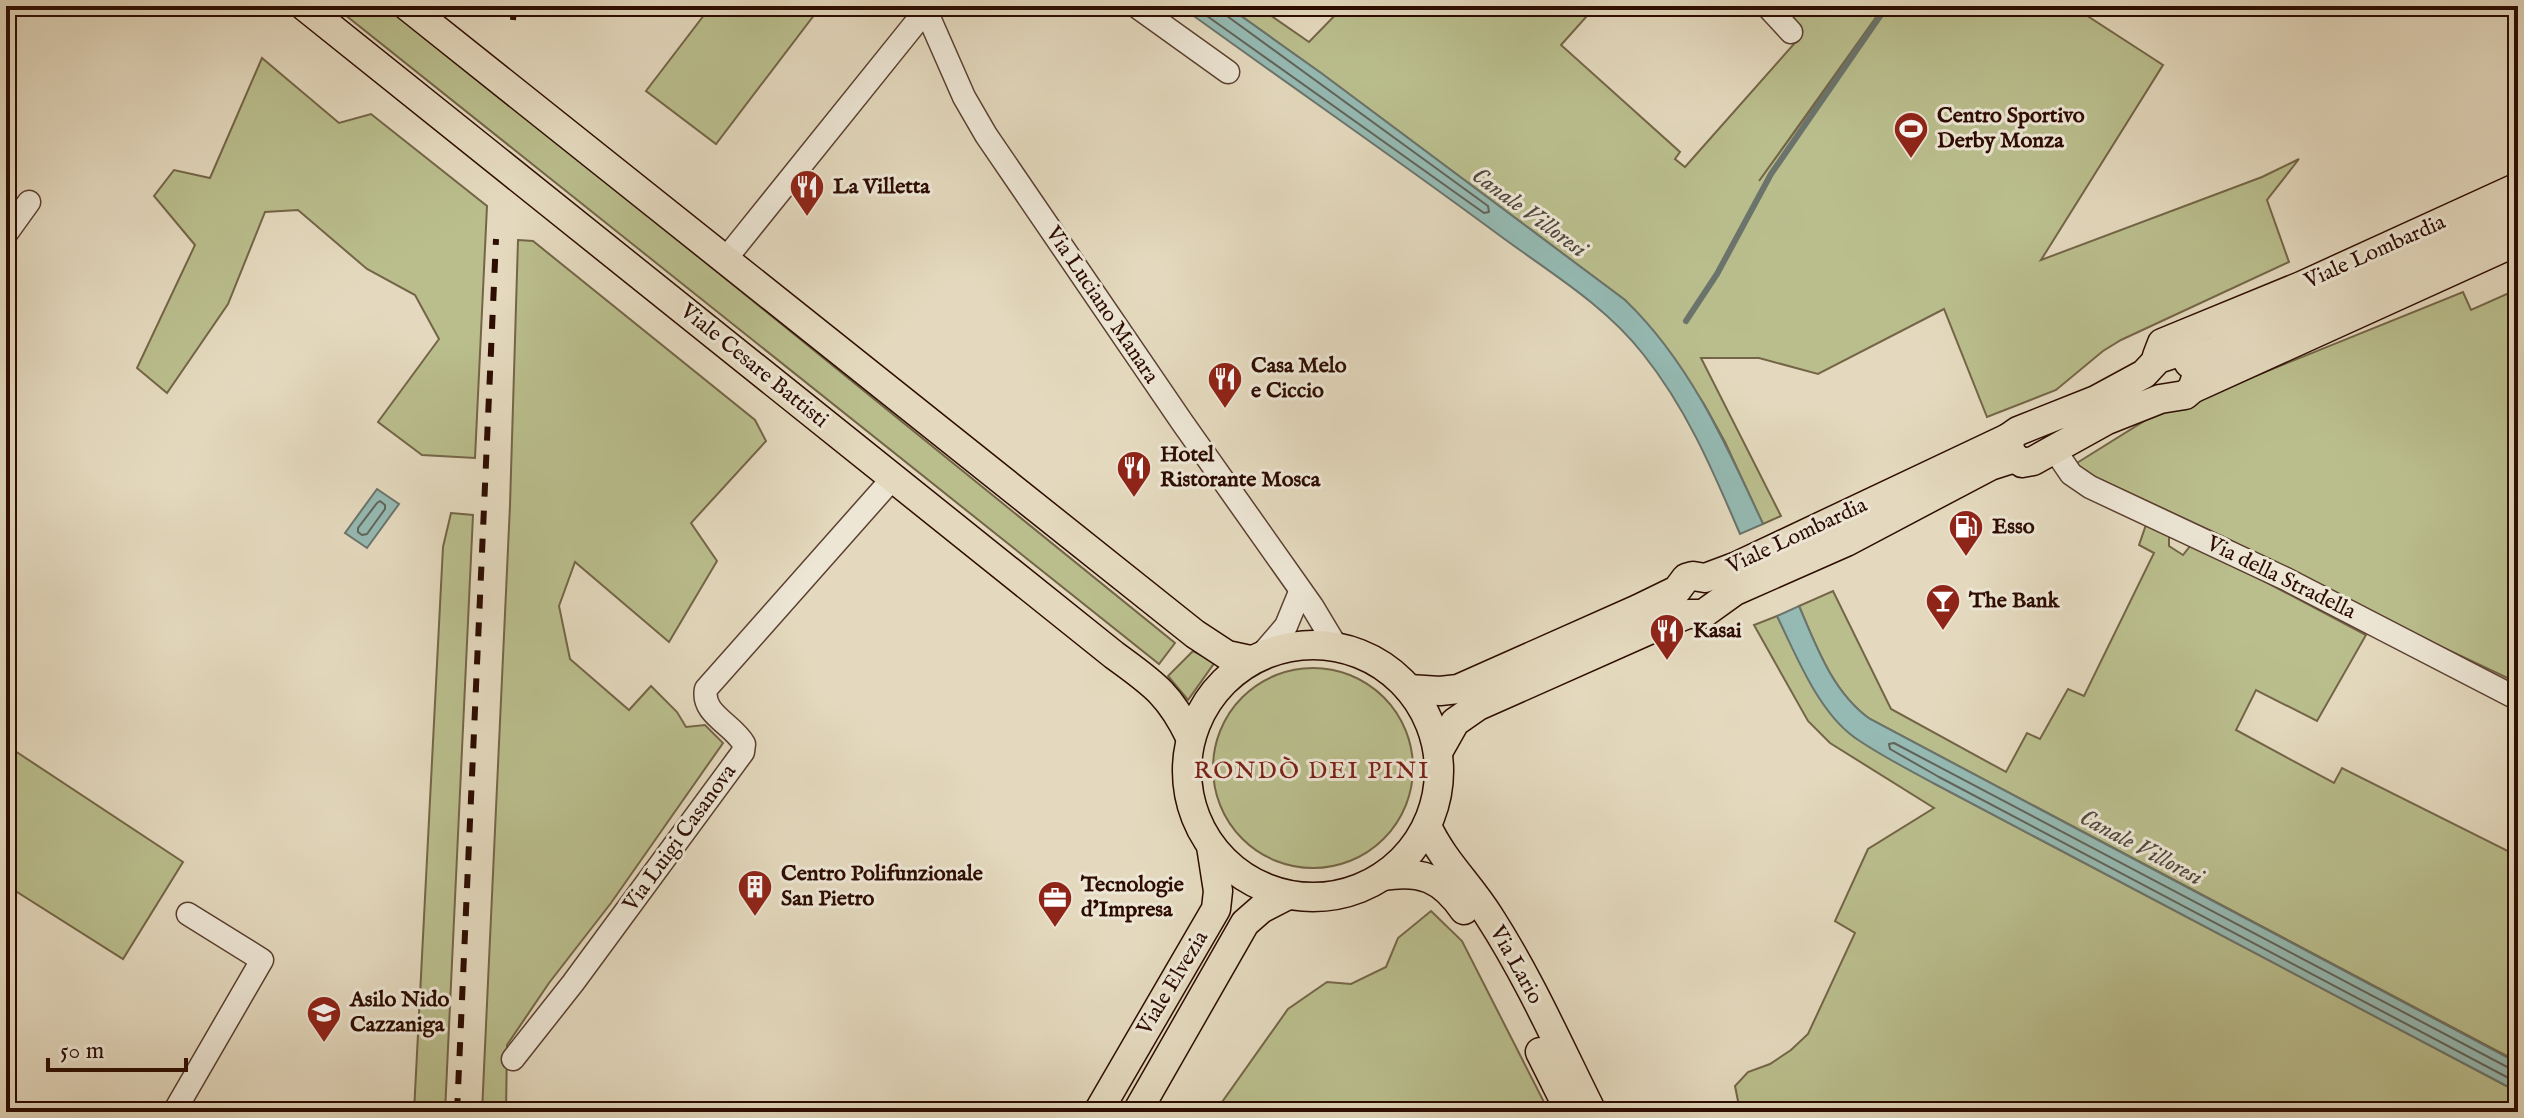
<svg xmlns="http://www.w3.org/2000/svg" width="2524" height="1118" viewBox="0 0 2524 1118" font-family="'IM FELL English',serif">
	<rect width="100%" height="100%" fill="#e4d9be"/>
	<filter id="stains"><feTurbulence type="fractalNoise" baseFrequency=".0025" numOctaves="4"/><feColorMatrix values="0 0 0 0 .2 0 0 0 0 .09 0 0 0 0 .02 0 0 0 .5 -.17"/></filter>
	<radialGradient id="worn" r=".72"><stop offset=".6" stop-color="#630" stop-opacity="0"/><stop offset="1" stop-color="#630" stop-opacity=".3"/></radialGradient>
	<g fill="#babe8d" stroke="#746547" stroke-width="2">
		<polygon points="334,6 389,6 1175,643 1159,664"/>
		<polygon points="711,6 821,6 716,144 646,91"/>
		<polygon points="1227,6 1257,6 1309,42 1344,6 1578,6 1576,9 1587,16 1561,45 1680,152 1675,159 1685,167 1801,36 1775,6 1884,6 1759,181 1886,6 2072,6 2163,65 2041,260 2262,177 2299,159 2267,200 2289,262 2121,340 2103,351 2056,390 1987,417 1944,309 1818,374 1759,358 1701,358 1781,516 1763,524 1725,442 1704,404 1683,373 1625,300 1321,73"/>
		<polygon points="262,58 339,123 371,114 487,206 475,458 422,455 378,422 439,339 415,295 367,269 298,210 265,212 228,304 167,393 137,368 195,245 154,196 174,170 210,178"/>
		<polygon points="518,240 533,241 755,420 766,441 691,523 717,561 669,642 575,562 559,606 570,659 629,710 651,686 677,712 686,727 705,725 723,743 611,903 549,983 507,1045 506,1112 482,1112 510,505"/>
		<polygon points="2518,289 2518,683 2444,648 2224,537 2072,466 2146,420 2463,292 2471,310"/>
		<polygon points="451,513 473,515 445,1112 414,1112 443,547"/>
		<path d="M2147 522 2169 533V546L2183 555 2191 545 2226 561 2366 635 2317 721 2256 690 2236 730 2334 783 2342 768 2518 856V1062L1870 719C1833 693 1816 646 1799 606L1833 591 1891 709 2006 772 2027 733 2040 739 2068 689 2084 696 2154 553 2139 545Z"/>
		<polygon points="1777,616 1812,685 1854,737 1935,784 2518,1092 2518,1112 1747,1112 1739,1106 1735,1086 1748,1072 1770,1064 1791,1050 1808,1034 1855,933 1835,921 1868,849 1934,808 1830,743 1808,721 1754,625"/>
		<polygon points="1193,651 1215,662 1188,700 1168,676"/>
		<circle cx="1313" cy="768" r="100"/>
		<polygon points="6,745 183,862 123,959 6,885"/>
		<polygon points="1431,911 1462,941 1549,1112 1215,1112 1288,1009 1327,982 1351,984 1386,967 1398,938"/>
	</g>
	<g fill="#95bab3" stroke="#6b746c" stroke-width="2">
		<path d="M1180 6H1227L1321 73 1625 300C1689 361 1726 444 1763 524L1740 534C1713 471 1687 409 1643 354 1605 305 1549 272 1499 235 1394 157 1286 83 1180 6Z"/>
		<polygon points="377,489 399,504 367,548 345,533"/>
		<path d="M1799 606C1816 646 1833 693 1870 719L2518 1063V1092L1935 784C1908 769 1879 755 1854 737 1818 711 1796 655 1777 616Z"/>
	</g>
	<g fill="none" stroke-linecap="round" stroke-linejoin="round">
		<g stroke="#61635a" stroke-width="2">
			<polyline points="1193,6 1484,213 1489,212 1488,206 1227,16 1223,6"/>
			<polygon points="380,501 385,505 385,509 367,534 362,535 358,532 358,528 377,503"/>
			<polyline points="2518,1070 2511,1069 1894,743 1889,744 1890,749 1939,777 2518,1083"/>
		</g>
		<polyline stroke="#6b746c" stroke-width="6" points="1686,321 1717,274 1771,174 1887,6"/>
		<defs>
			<g id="minor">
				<polyline points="924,6 964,97 986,135 1182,422 1312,606 1336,646"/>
				<polyline points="1136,6 1228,72"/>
				<polyline points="1767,6 1791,32"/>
				<polyline points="6,234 29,202"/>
				<polyline points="724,261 926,10"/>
				<polyline points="2054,449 2071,474 2090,487 2286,579 2518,699"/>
				<polyline points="1262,654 1286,626 1300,592"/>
				<path d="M513 1059 573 983 743 752 744 744C733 724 701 714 706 689L893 478"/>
				<polyline points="174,1112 262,960 188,914"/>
			</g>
			<g id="major">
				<path d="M304 6 1114 655C1152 683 1169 693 1190 737"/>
				<polyline points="407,6 1195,634 1227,655 1250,660"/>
				<path d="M2176 353C2189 357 2192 363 2197 375L2192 389 2185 395 2160 399 2107 420 2033 461 2022 463 2011 454 2008 438 2018 431 2096 400 2144 374 2158 359Z"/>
				<polyline points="2157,356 2162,343 2301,286 2518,187"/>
				<polyline points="2192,389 2518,241"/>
				<circle cx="1313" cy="771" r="126"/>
				<polyline points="1409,689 1440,691 1458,689 1638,609 1677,590 1686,578 1693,576 1705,578 1737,566 2008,438"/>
				<polyline points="1438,752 1455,722 1478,706 1649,630 1688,614 1703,614 1735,591 1846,542 1990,466 2015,458"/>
				<path d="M1427 826C1443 861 1469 884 1489 916 1529 978 1559 1046 1592 1112"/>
				<path d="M1383 876C1421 870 1442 878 1464 910"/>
				<polyline points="1540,1052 1570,1112"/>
				<polyline points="1098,1112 1216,909 1218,891 1211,846"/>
				<polyline points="1137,1112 1245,923 1261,909 1288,895"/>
			</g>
			<polyline id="highway" points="2191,361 2214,355 2518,214"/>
		</defs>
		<use href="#minor" stroke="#5b3f30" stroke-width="25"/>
		<use href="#major" stroke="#2d0c01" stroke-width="31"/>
		<use href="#highway" stroke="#2d0c01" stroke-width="37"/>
		<use href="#minor" stroke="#ede6d5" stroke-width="22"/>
		<use href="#major" stroke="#e4d9be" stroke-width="28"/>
		<use href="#highway" stroke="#e4d9be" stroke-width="34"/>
		<g stroke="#2d0c01" stroke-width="6" stroke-dasharray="14 14" stroke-linecap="butt">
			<polyline points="513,20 514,6"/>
			<polyline points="457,1112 496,239"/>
		</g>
	</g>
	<defs>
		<symbol id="stadium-pin" viewBox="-11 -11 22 30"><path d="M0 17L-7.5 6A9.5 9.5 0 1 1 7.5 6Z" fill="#8f2418" stroke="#ede6d5"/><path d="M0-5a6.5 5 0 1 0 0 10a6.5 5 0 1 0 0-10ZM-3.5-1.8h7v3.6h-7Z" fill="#fff"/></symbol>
		<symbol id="restaurant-pin" viewBox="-11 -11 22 30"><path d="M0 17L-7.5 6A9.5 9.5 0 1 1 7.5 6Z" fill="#8f2418" stroke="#ede6d5"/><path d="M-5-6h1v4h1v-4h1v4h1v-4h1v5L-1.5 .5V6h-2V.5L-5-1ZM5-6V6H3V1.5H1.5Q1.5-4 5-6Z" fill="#fff"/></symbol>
		<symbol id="fuel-pin" viewBox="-11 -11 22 30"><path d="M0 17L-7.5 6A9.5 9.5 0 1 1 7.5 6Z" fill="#8f2418" stroke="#ede6d5"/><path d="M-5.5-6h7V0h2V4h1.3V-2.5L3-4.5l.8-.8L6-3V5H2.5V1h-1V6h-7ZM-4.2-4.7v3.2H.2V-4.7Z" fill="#fff"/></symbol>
		<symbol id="bar-pin" viewBox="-11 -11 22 30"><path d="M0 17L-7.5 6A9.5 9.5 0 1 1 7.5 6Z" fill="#8f2418" stroke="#ede6d5"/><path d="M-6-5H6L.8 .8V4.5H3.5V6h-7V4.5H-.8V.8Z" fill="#fff"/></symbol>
		<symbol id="building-pin" viewBox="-11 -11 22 30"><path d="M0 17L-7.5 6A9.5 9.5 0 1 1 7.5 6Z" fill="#8f2418" stroke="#ede6d5"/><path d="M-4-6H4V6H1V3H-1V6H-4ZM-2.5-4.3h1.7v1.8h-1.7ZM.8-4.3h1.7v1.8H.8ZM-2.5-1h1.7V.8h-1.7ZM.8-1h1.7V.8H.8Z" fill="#fff"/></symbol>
		<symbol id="office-pin" viewBox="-11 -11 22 30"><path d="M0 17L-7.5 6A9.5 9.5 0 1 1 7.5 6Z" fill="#8f2418" stroke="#ede6d5"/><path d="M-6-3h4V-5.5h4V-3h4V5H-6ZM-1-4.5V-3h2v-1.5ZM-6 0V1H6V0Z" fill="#fff"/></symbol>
		<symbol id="school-pin" viewBox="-11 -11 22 30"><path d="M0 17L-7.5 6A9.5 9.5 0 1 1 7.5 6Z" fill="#8f2418" stroke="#ede6d5"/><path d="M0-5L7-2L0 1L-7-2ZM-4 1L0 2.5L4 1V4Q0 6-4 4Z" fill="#fff"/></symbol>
	</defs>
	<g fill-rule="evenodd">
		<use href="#stadium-pin" x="1891" y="109" width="40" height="54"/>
		<use href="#restaurant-pin" x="787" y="167" width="40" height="54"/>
		<use href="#restaurant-pin" x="1205" y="359" width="40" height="54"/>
		<use href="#restaurant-pin" x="1114" y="448" width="40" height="54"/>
		<use href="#fuel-pin" x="1946" y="507" width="40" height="54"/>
		<use href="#bar-pin" x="1923" y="581" width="40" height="54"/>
		<use href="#restaurant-pin" x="1647" y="611" width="40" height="54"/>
		<use href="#building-pin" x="735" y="867" width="40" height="54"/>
		<use href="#office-pin" x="1035" y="878" width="40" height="54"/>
		<use href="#school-pin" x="304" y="993" width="40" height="54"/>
	</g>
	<g text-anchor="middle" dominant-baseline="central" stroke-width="6" stroke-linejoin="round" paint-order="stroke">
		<g font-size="22" font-weight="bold" fill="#2d0c01" stroke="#ede6d5" text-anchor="start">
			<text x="1937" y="116">Centro Sportivo<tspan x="1937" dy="25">Derby Monza</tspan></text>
			<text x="833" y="187">La Villetta</text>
			<text x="1251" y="366">Casa Melo<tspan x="1251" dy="25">e Ciccio</tspan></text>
			<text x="1160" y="455">Hotel<tspan x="1160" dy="25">Ristorante Mosca</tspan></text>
			<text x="1992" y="527">Esso</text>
			<text x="1969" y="601">The Bank</text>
			<text x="1693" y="631">Kasai</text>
			<text x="781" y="874">Centro Polifunzionale<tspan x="781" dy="25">San Pietro</tspan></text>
			<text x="1081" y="885">Tecnologie<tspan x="1081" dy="25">d'Impresa</tspan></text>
			<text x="350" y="1000">Asilo Nido<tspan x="350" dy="25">Cazzaniga</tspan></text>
		</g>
		<g font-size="22" fill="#2d0c01" stroke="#ede6d5">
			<text transform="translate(2375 252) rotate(-24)">Viale Lombardia</text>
			<text transform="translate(1102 305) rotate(56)">Via Luciano Manara</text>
			<text transform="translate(754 366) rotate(39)">Viale Cesare Battisti</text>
			<text transform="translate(1797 536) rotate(-25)">Viale Lombardia</text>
			<text transform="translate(2281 578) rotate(26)">Via della Stradella</text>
			<text transform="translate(680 838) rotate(-54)">Via Luigi Casanova</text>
			<text transform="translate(1516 965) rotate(61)">Via Lario</text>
			<text transform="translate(1173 983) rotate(-59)">Viale Elvezia</text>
		</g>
		<g font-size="24" font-style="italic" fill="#51493f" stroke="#ede6d5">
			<text transform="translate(1529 213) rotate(36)">Canale Villoresi</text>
			<text transform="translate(2141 848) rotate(28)">Canale Villoresi</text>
		</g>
		<g font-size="24" letter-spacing="2" fill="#7a1f14" stroke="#ede6d5">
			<text x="1312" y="771">RONDÒ DEI PINI</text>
		</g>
	</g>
	<rect width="2524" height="1118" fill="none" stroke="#e4d9be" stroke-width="32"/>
	<rect x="8" y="8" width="2508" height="1102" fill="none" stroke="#2d0c01" stroke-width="4"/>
	<rect x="16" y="16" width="2492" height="1086" fill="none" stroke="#2d0c01" stroke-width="2"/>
	<path d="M48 1058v12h138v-12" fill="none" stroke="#2d0c01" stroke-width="4"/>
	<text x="60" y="1058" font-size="24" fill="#2d0c01" stroke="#ede6d5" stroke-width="6" paint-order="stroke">50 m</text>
	<rect width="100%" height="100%" filter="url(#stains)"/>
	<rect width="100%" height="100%" fill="url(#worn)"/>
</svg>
